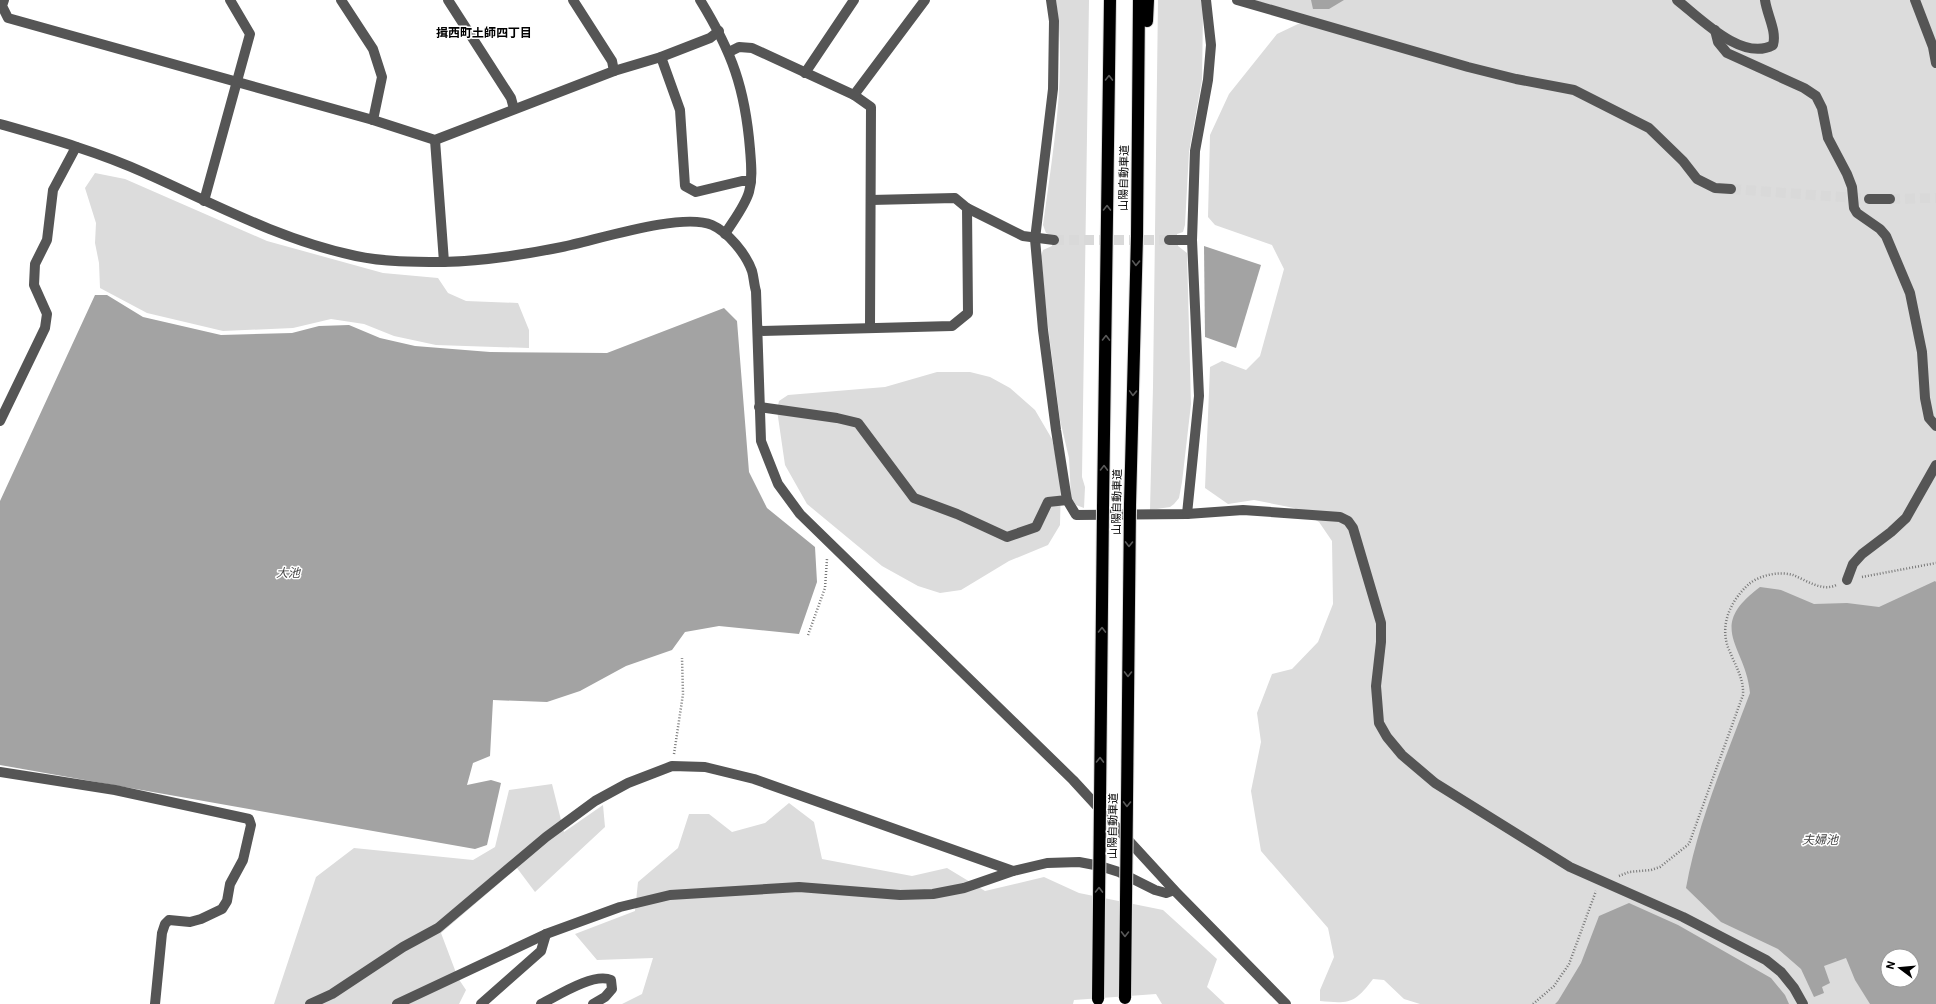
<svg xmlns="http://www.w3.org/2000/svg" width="1936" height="1004" viewBox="0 0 1936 1004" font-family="Roboto,'Noto Sans JP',sans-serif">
	<rect width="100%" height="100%" fill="#fff"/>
	<g fill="#dcdcdc" fill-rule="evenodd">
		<path d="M1056 0H1089L1082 477 1085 487 1084 508 1076 505 1071 497 1069 458 1060 420 1046 311 1041 256 1043 250 1052 246V236L1046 233 1043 225C1053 151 1067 74 1056 0Z"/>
		<polygon points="1158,0 1201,0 1203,10 1202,80 1189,152 1185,225 1183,232 1177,234 1178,246 1187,253 1191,404 1182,482 1179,498 1174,504 1170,507 1150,510 1153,387"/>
		<path d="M1254 0H1936V1004H1420L1404 999 1384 980 1373 979C1355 1003 1350 1004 1320 1001V990L1334 957 1328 928 1261 851 1251 791 1261 742 1257 713 1272 674 1292 669 1318 642 1333 604 1332 541 1319 522 1294 508 1254 500 1228 504 1205 488 1210 367 1222 361 1246 370 1260 356 1284 269 1272 245 1215 225 1208 217 1210 135 1229 94 1277 34 1298 24 1319 21ZM1888 956H1912V980H1888Z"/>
		<polygon points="95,173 125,179 267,241 383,273 438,278 448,293 466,301 518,303 529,330 529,348 436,345 394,336 364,324 331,319 293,328 223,331 147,313 100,288 99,263 95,243 96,223 85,188"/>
		<polygon points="937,372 970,372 990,377 1010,388 1035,410 1052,439 1061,482 1060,525 1048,545 1009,561 961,590 940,593 918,586 882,566 807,504 785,465 777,410 779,401 788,395 885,387"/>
		<polygon points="552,784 564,832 603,805 605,827 535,892 517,868 441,933 458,978 466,990 459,1004 274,1004 316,877 354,848 473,860 495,847 509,790"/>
		<polygon points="789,803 814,822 822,859 912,876 947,868 985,891 1044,877 1079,893 1163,910 1217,959 1207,987 1225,1004 1162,1004 1156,994 1074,1000 1073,1004 622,1004 642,994 653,958 597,960 575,934 635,911 638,882 678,848 689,814 709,814 732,832 765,823"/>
	</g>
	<g fill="#a3a3a3" fill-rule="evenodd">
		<polygon points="1311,0 1344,0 1329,9 1313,9"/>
		<polygon points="1204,246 1261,265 1236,348 1205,337"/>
		<polygon points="95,295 107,295 143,317 221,335 292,333 319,326 349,325 380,338 415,346 490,352 607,353 724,308 737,321 749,472 767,508 815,547 817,582 799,634 719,626 685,632 672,650 626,666 580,691 547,702 493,700 490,756 473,763 467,785 491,780 501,783 487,845 475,849 0,765 0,501"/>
		<path d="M1935 581 1936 582V1004H1870L1855 980 1846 958 1824 966 1830 983 1822 987 1824 993 1814 997 1801 969 1778 949 1721 922 1686 888C1698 821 1726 757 1750 693 1746 645 1705 628 1760 587L1781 590 1814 604 1847 603 1879 607ZM1888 956H1912V980H1888Z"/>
		<polygon points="1629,903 1678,925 1771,978 1785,995 1789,1004 1555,1004 1558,1001 1581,963 1599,916"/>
	</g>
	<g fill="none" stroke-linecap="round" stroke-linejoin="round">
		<g stroke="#d9d9d9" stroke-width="10" stroke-dasharray="10 5" stroke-linecap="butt">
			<polyline points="1731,189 1869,199"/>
			<polyline points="1890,199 1936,198"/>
			<polyline points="1054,240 1169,240"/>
		</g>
		<defs>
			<g id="highway">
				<polyline points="1147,21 1148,0"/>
				<polyline points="1130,505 1137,236 1139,0"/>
				<polyline points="1103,507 1110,0"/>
			</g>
		</defs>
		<use href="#highway" stroke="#dbdbdb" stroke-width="14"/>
		<g stroke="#777" stroke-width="2.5" stroke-dasharray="1 2" stroke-linecap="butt">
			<polyline points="1862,577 1936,563"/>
			<polyline points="808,635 825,588 827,559"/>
			<polyline points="674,754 683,694 682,658"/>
			<path d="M1619 876 1629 872 1651 870 1660 867 1689 844 1743 695C1744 679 1736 667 1730 652 1718 627 1730 601 1749 584 1760 575 1779 571 1793 575 1806 580 1822 592 1836 585"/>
			<polyline points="1533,1004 1554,986 1569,964 1596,891"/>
		</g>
		<g stroke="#555" stroke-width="10">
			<polyline points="4,0 2,6 8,18 373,120 435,140 614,71 661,57 710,38 719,31"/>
			<polyline points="341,0 373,49 382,77 373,120"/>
			<polyline points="448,0 511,98 514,109"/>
			<polyline points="573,0 612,61 614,71"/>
			<path d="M700 0C732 52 745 88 750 149 751 163 753 178 749 192 745 206 733 221 725 234"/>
			<polyline points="1051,0 1054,21 1053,89 1035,239 1043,330 1056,430 1067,500 1076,515 1187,514 1243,510 1340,517 1348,521 1353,528 1381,623 1381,642 1376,686 1379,723 1387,737 1402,755 1435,783 1570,867 1683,917 1766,960 1781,972 1794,988 1803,1004"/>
			<polyline points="1237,0 1468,67 1516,79 1574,90 1649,128 1683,161 1697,179 1715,188 1731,189"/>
			<path d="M1677 0C1700 18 1742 62 1773 45 1777 31 1767 15 1765 0"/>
			<polyline points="1915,0 1933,47 1936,63"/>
			<polyline points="1715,30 1718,42 1727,53 1804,88 1816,96 1822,108 1828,138 1847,174 1852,187 1854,208 1857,213 1880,229 1886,236 1910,293 1922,352 1925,398 1929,418 1936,426"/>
			<polyline points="729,52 739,47 752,48 854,95 871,107 870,328"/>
			<polyline points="661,57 680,110 685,186 696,192 742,181 751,181"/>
			<polyline points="805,73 854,0"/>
			<polyline points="854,95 925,0"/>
			<path d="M0 124C49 138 99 152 145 173 214 204 281 240 356 256 385 262 414 262 443 262 483 261 523 255 562 247 597 240 681 212 712 225 728 232 746 254 752 271 754 278 754 285 756 291L761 441 778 484 800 514 1073 780 1174 890 1286 1004"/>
			<polyline points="435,140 444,262"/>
			<polyline points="1869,199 1890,199"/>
			<polyline points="204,201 250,34 230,0"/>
			<polyline points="967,208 1023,236 1054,240"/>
			<polyline points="1169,240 1192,240"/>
			<polyline points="758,331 952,326 968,313 967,208 955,198 871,200"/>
			<polyline points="759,407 837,418 858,423 914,498 957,514 1007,537 1036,527 1048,502 1067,500"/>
			<polyline points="0,421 45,328 47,314 34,285 35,264 47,240 53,190 76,147"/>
			<polyline points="1187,514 1199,396 1192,240 1195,151 1208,80 1211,45 1206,0"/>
			<polyline points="1847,580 1853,564 1862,554 1891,532 1906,518 1936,465"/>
			<polyline points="0,772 115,790 249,819 251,825 243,860 230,884 227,901 222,909 201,919 190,922 169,920 165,924 162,933 155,1004"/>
			<polyline points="310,1004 332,994 403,947 438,928 546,837 595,801 628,783 672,766 705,767 754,779 1013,871"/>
			<polyline points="397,1004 546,934 620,907 670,895 799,887 900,895 933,894 964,888 1013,871 1047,863 1079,862 1100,866 1119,872 1155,890 1166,893 1174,890"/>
			<polyline points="481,1004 541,951 546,934"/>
			<path d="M541 1004C557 996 594 972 611 980L612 989 605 997 593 1004"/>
		</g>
		<use href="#highway" stroke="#000" stroke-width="12"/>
		<defs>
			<g id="highway-bridge">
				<polyline points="1125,998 1130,505"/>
				<polyline points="1098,999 1103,507"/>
			</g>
		</defs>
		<use href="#highway-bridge" stroke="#dbdbdb" stroke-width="14" stroke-linecap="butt"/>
		<use href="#highway-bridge" stroke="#000" stroke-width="12"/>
	</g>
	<defs><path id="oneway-chevron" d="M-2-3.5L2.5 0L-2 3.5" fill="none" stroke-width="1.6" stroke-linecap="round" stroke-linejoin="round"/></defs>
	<g stroke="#595959">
		<use href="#oneway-chevron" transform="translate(1109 78) rotate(-89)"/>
		<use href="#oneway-chevron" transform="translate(1107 208) rotate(-89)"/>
		<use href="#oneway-chevron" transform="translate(1136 263) rotate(92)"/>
		<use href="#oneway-chevron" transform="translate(1106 338) rotate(-89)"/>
		<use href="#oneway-chevron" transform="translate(1133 393) rotate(92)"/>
		<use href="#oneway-chevron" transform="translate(1104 468) rotate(-89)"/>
		<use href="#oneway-chevron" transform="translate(1129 544) rotate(91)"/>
		<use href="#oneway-chevron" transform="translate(1102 630) rotate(-89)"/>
		<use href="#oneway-chevron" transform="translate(1128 674) rotate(91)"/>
		<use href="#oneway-chevron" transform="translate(1100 760) rotate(-89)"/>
		<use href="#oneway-chevron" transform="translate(1127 804) rotate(91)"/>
		<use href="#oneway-chevron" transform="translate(1099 890) rotate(-89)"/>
		<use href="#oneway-chevron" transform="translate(1125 934) rotate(91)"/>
	</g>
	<g text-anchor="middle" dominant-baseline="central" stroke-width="3" stroke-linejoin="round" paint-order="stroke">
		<g font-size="11" fill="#000" stroke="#fff">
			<text transform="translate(1124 178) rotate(-89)">山陽自動車道</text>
			<text transform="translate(1117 502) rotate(-89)">山陽自動車道</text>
			<text transform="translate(1113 826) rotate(-89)">山陽自動車道</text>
		</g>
		<g font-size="12" font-weight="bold" fill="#000" stroke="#fff">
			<text x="484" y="33">揖西町土師四丁目</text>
		</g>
		<g font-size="12" font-style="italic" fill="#444" stroke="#fff">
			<text x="288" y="573">大池</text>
			<text x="1820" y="840">夫婦池</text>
		</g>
	</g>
	<g transform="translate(1900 968) rotate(286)"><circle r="19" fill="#ffffff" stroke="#999999"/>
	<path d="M0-3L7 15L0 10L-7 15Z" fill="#000000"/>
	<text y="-6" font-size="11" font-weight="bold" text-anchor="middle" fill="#000000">N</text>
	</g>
</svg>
